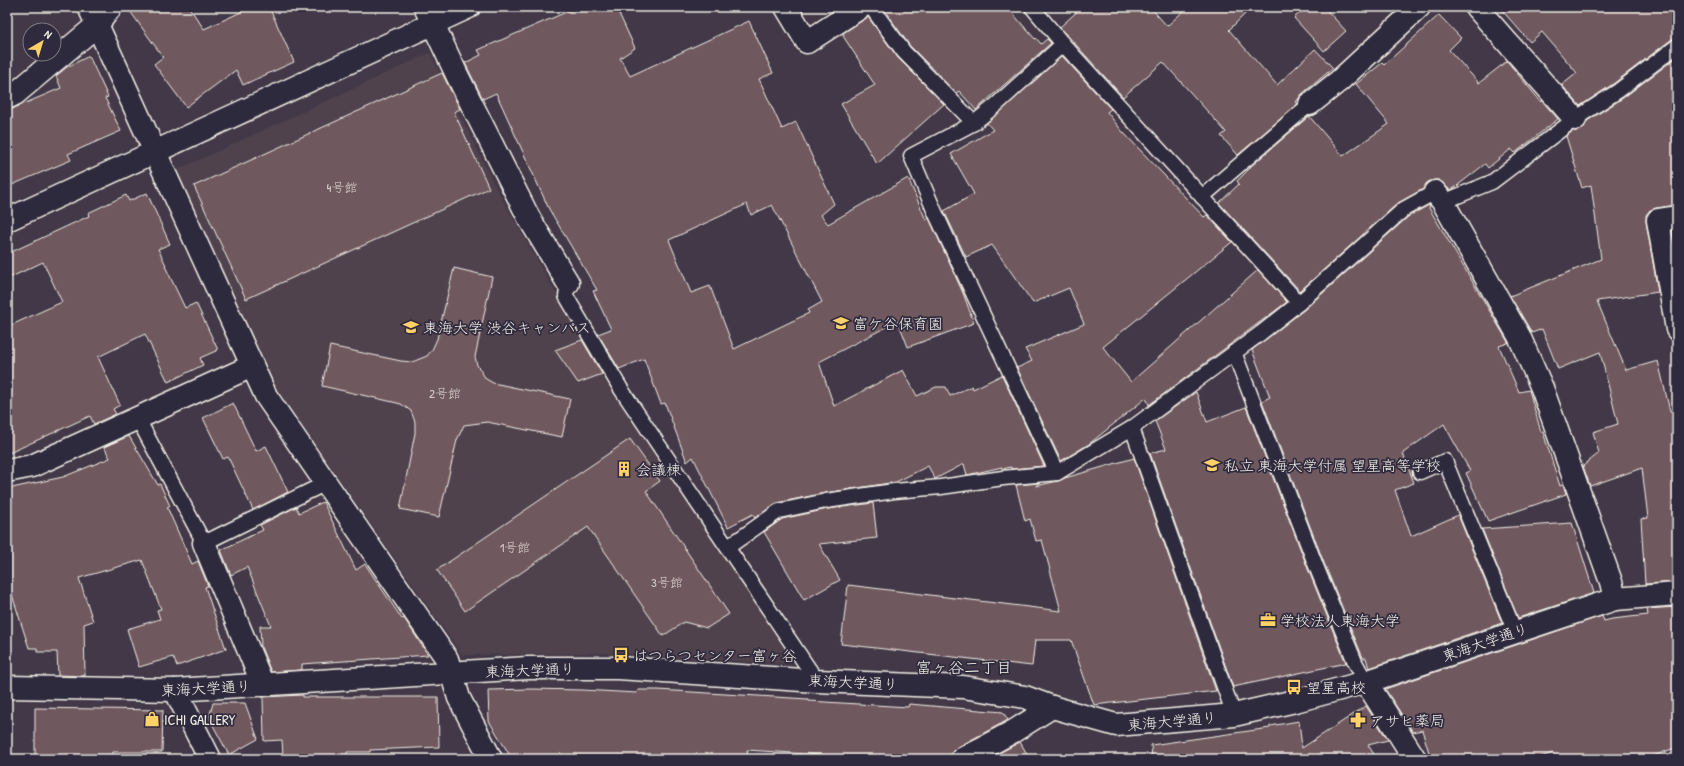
<svg xmlns="http://www.w3.org/2000/svg" width="1684" height="766" viewBox="0 0 1684 766" font-family="'Patrick Hand','Klee One',sans-serif">
	<rect width="100%" height="100%" fill="#423847"/>
	<filter id="ink" filterUnits="userSpaceOnUse"><feTurbulence type="fractalNoise" baseFrequency=".025" numOctaves="2"/><feDisplacementMap in="SourceGraphic" scale="8" xChannelSelector="R" yChannelSelector="G"/><feConvolveMatrix kernelMatrix="1 2 1 2 8 2 1 2 1" color-interpolation-filters="sRGB"/></filter>
	<g filter="url(#ink)">
		<polygon fill="#50424e" points="430,53 496,188 554,290 615,392 655,454 791,652 792,657 788,664 601,653 462,655 276,388 261,364 177,170"/>
		<g fill="#6f585f" stroke="#f4f1e8" fill-rule="evenodd">
			<polygon points="127,7 189,7 204,29 252,7 269,7 294,62 243,85 236,70 186,107 154,64 163,57"/>
			<path d="M578 7H616L635 48 620 58 630 76 749 21 773 73 759 79 782 129 796 122 834 204 821 215 828 224 908 178 926 220 929 218 963 293 974 323 908 347 898 321 819 362 834 406 903 370 917 396 936 387H946L950 396 972 386 973 389 1002 375 1044 466 1011 469V467L1002 469V467L967 475 964 464 935 479 928 466 896 482 825 493 777 503 755 518 753 514 728 527 693 457 687 462 665 403 661 404 644 359 619 369 598 334 611 329 593 291 597 290 549 209 496 93 483 99 465 63 481 55 478 50ZM747 204 751 215 772 205 822 302 808 310 809 313 734 349 710 286 691 293 669 240Z"/>
			<polygon points="882,7 1007,7 1035,39 1036,38 1041,44 1047,39 1051,43 976,110 959,91 956,93 910,46"/>
			<polygon points="1082,7 1150,7 1167,26 1188,7 1252,7 1229,30 1277,85 1315,49 1333,68 1302,94 1296,102 1298,104 1238,155 1221,136 1226,132 1163,62 1123,97 1060,27"/>
			<polygon points="1306,7 1324,7 1346,31 1324,51 1294,18"/>
			<polygon points="1499,7 1677,7 1677,38 1672,39 1613,84 1580,106 1562,85 1577,73 1542,32 1530,42"/>
			<polygon points="1439,15 1461,38 1449,50 1479,83 1507,61 1541,102 1542,101 1558,119 1515,153 1511,149 1488,168 1485,164 1453,189 1450,190 1439,180 1434,180 1428,182 1423,189 1398,203 1300,291 1219,203 1239,184 1237,181 1250,168 1250,167 1309,116 1343,156 1389,124 1356,84 1382,63 1384,65"/>
			<polygon points="868,17 898,58 944,104 877,164 841,104 875,85 843,36 844,35 843,33"/>
			<polygon points="89,56 108,97 105,98 121,131 68,154 71,160 7,187 7,111 61,88 56,76 67,67"/>
			<polygon points="1062,56 1111,109 1107,112 1122,131 1204,217 1207,215 1232,242 1103,347 1131,382 1258,270 1287,302 1149,405 1146,398 1089,444 1061,461 1017,368 1032,361 1025,349 1084,324 1069,288 1033,303 992,245 966,257 944,211 974,194 951,154 993,130 987,123"/>
			<polygon points="1677,57 1677,205 1656,208 1650,210 1646,215 1646,222 1658,292 1597,301 1626,370 1658,361 1670,411 1673,411 1677,447 1677,582 1645,584 1641,519 1648,518 1642,468 1590,486 1583,466 1599,453 1593,432 1618,424 1600,352 1558,369 1542,329 1532,333 1510,296 1601,259 1591,185 1582,188 1566,136 1573,131 1578,131 1583,129 1587,121 1623,98"/>
			<polygon points="442,73 460,109 454,112 489,188 246,299 194,186"/>
			<polygon points="147,193 170,244 158,249 166,265 165,266 185,308 196,303 218,350 200,358 203,365 168,382 145,334 98,357 120,405 113,409 116,414 94,424 90,416 7,454 7,327 62,302 43,262 7,279 7,254 89,216 88,213 126,195 129,201"/>
			<polygon points="1429,205 1430,206 1429,208 1508,342 1508,343 1499,346 1519,392 1529,390 1541,432 1543,432 1560,486 1563,484 1566,494 1488,521 1466,473 1470,471 1444,424 1403,453 1414,483 1395,490 1411,536 1458,515 1502,623 1369,668 1366,658 1363,658 1324,563 1262,401 1270,397 1252,350 1305,309 1409,216"/>
			<polygon points="1672,230 1677,230 1677,256"/>
			<polygon points="454,268 492,277 475,357 477,365 486,379 493,383 570,399 562,437 487,422 464,425 457,440 439,517 400,509 415,433 415,422 411,411 401,404 393,402 322,386 330,346 401,361 412,362 427,356 432,350 437,339"/>
			<polygon points="582,340 602,374 578,383 555,350"/>
			<polygon points="1196,392 1207,422 1246,407 1308,569 1346,663 1233,687 1150,453 1166,449 1155,421"/>
			<polygon points="233,403 256,451 266,446 288,492 253,510 228,457 223,459 203,418"/>
			<polygon points="129,436 158,485 160,484 170,506 167,507 192,564 198,561 208,586 205,587 226,649 177,666 173,657 139,667 127,629 160,619 157,610 161,609 142,560 79,578 93,621 84,624 85,676 58,675 57,652 37,652 37,648 29,648 7,579 7,489 63,477 110,458 104,447"/>
			<polygon points="630,439 660,481 646,491 729,614 707,628 684,622 663,636 588,527 465,611 437,570"/>
			<polygon points="1134,458 1216,691 1094,705 1071,640 1035,640 1032,666 841,644 848,585 1061,611 1042,540 1036,541 1030,519 1025,521 1016,485 1040,483 1036,486 1058,481 1065,478"/>
			<polygon points="323,502 356,570 365,564 402,619 404,618 428,655 302,664 302,670 271,672 261,647 260,626 271,626 247,567 231,575 221,550 263,530 260,525 296,507 299,513"/>
			<polygon points="873,503 877,538 819,544 840,580 804,600 764,532 782,519 828,509"/>
			<polygon points="1572,523 1594,593 1518,618 1482,529"/>
			<polygon points="1677,607 1677,747 1646,759 1555,759 1553,753 1534,759 1431,759 1422,730 1413,732 1385,689 1602,616 1604,621 1612,619 1648,615 1647,609"/>
			<polygon points="531,689 582,690 637,693 638,690 658,690 808,699 808,701 908,707 909,704 1003,712 1008,720 956,748 951,753 950,759 881,759 747,750 748,759 512,759 489,721 488,690"/>
			<polygon points="303,695 303,697 438,697 439,747 370,750 370,752 347,752 347,755 283,756 282,740 264,741 263,697"/>
			<polygon points="213,703 245,703 258,739 229,755 209,718"/>
			<polygon points="1366,706 1388,740 1368,745 1377,759 1152,759 1151,745 1270,728 1270,726 1299,721 1302,748"/>
			<polygon points="35,708 163,710 162,752 113,752 113,758 35,757"/>
			<polygon points="1020,742 1030,759 988,759"/>
		</g>
		<g fill="none" stroke-linecap="round" stroke-linejoin="round">
			<defs>
				<g id="lane">
					<polyline points="871,7 904,52 974,123"/>
					<polyline points="1032,7 1063,44 1299,303"/>
					<polyline points="1202,197 1310,104"/>
					<polyline points="1443,202 1492,182 1575,119 1618,91 1677,46"/>
					<polyline points="568,283 566,296 621,389 817,681"/>
					<polyline points="1234,352 1316,566 1355,662 1366,682"/>
					<polyline points="137,417 204,543 326,483"/>
					<polyline points="1132,428 1234,715"/>
					<polyline points="1420,472 1445,461 1515,632"/>
					<polyline points="1057,473 934,210 911,156 974,123 996,105 1063,44"/>
					<polyline points="728,547 779,511 826,501 894,491 941,487 1003,478 1057,473 1132,428 1261,333 1299,303 1404,209 1435,192"/>
				</g>
				<g id="street">
					<polyline points="89,7 266,396 447,659 459,698 491,759"/>
					<polyline points="425,7 457,75 529,218 568,283"/>
					<polyline points="786,7 807,42 861,7"/>
					<polyline points="1476,7 1575,119"/>
					<polyline points="7,98 15,94 97,25 111,7"/>
					<polyline points="1310,104 1339,81 1419,7"/>
					<polyline points="1435,192 1443,202 1519,336 1542,388 1611,582 1615,599"/>
					<polyline points="1677,217 1658,220 1677,329"/>
					<polyline points="7,471 32,466 252,366"/>
					<polyline points="204,543 263,685"/>
					<polyline points="1366,682 1415,759"/>
					<polyline points="7,687 175,690 528,668 618,668 817,681 963,687 1025,697 1052,707 1116,725 1234,715 1295,701 1366,682 1615,599 1677,594"/>
					<polyline points="175,690 210,759"/>
					<polyline points="962,759 1014,731 1052,707"/>
				</g>
				<polyline id="secondary" points="7,220 469,7"/>
			</defs>
			<use href="#lane" stroke="#f4f1e8" stroke-width="17"/>
			<use href="#street" stroke="#f4f1e8" stroke-width="25"/>
			<use href="#secondary" stroke="#f4f1e8" stroke-width="25"/>
			<use href="#lane" stroke="#2f2a3d" stroke-width="14"/>
			<use href="#street" stroke="#2f2a3d" stroke-width="22"/>
			<use href="#secondary" stroke="#2f2a3d" stroke-width="22"/>
		</g>
	</g>
	<defs>
		<symbol id="school-bare" viewBox="-9 -9 18 18"><path d="M0-5L7-2L0 1L-7-2ZM-4 1L0 2.5L4 1V4Q0 6-4 4Z" fill="#ffd166" stroke="#2f2a3d" stroke-width="2.5" paint-order="stroke"/></symbol>
		<symbol id="university-bare" viewBox="-9 -9 18 18"><path d="M0-5L7-2L0 1L-7-2ZM-4 1L0 2.5L4 1V4Q0 6-4 4Z" fill="#ffd166" stroke="#2f2a3d" stroke-width="2.5" paint-order="stroke"/></symbol>
		<symbol id="building-bare" viewBox="-9 -9 18 18"><path d="M-4-6H4V6H1V3H-1V6H-4ZM-2.5-4.3h1.7v1.8h-1.7ZM.8-4.3h1.7v1.8H.8ZM-2.5-1h1.7V.8h-1.7ZM.8-1h1.7V.8H.8Z" fill="#ffd166" stroke="#2f2a3d" stroke-width="2.5" paint-order="stroke"/></symbol>
		<symbol id="office-bare" viewBox="-9 -9 18 18"><path d="M-6-3h4V-5.5h4V-3h4V5H-6ZM-1-4.5V-3h2v-1.5ZM-6 0V1H6V0Z" fill="#ffd166" stroke="#2f2a3d" stroke-width="2.5" paint-order="stroke"/></symbol>
		<symbol id="bus-bare" viewBox="-9 -9 18 18"><path d="M-5-6H5V4H4V6H2V4H-2V6H-4V4H-5ZM-3.5-4V0h7V-4ZM-3.5 1.2v1.5H-2V1.2ZM2 1.2v1.5H3.5V1.2Z" fill="#ffd166" stroke="#2f2a3d" stroke-width="2.5" paint-order="stroke"/></symbol>
		<symbol id="shop-bare" viewBox="-9 -9 18 18"><path d="M-5-2.5h2.3a2.7 3.5 0 0 1 5.4 0H5L5.5 6h-11ZM-1.5-2.5h3a1.5 2.3 0 0 0-3 0Z" fill="#ffd166" stroke="#2f2a3d" stroke-width="2.5" paint-order="stroke"/></symbol>
		<symbol id="pharmacy-bare" viewBox="-9 -9 18 18"><path d="M-2-6h4v4h4v4h-4v4h-4v-4h-4v-4h4Z" fill="#ffd166" stroke="#2f2a3d" stroke-width="2.5" paint-order="stroke"/></symbol>
	</defs>
	<g fill-rule="evenodd">
		<use href="#school-bare" x="830" y="312" width="22" height="22"/>
		<use href="#university-bare" x="400" y="316" width="22" height="22"/>
		<use href="#school-bare" x="1201" y="454" width="22" height="22"/>
		<use href="#building-bare" x="613" y="458" width="22" height="22"/>
		<use href="#office-bare" x="1257" y="609" width="22" height="22"/>
		<use href="#bus-bare" x="610" y="644" width="22" height="22"/>
		<use href="#bus-bare" x="1283" y="676" width="22" height="22"/>
		<use href="#shop-bare" x="141" y="708" width="22" height="22"/>
		<use href="#pharmacy-bare" x="1347" y="709" width="22" height="22"/>
	</g>
	<g text-anchor="middle" dominant-baseline="central" stroke-width="3.5" stroke-linejoin="round" paint-order="stroke">
		<g font-size="13" fill="#d3cbc6">
			<text x="342" y="187">4号館</text>
			<text x="445" y="393">2号館</text>
			<text x="515" y="547">1号館</text>
			<text x="667" y="582">3号館</text>
		</g>
		<g font-size="15" fill="#f4f1e8" stroke="#2f2a3d" text-anchor="start">
			<text x="853" y="323">富ケ谷保育園</text>
			<text x="423" y="327">東海大学 渋谷キャンパス</text>
			<text x="1224" y="465">私立 東海大学付属 望星高等学校</text>
			<text x="636" y="469">会議棟</text>
			<text x="1280" y="620">学校法人東海大学</text>
			<text x="633" y="655">はつらつセンター富ヶ谷</text>
			<text x="1306" y="687">望星高校</text>
			<text x="164" y="719">ICHI GALLERY</text>
			<text x="1370" y="720">アサヒ薬局</text>
		</g>
		<g font-size="15" fill="#f4f1e8" stroke="#2f2a3d">
			<text transform="translate(1485 642) rotate(-19)">東海大学通り</text>
			<text transform="translate(530 670) rotate(-2)">東海大学通り</text>
			<text transform="translate(853 682) rotate(3)">東海大学通り</text>
			<text transform="translate(206 688) rotate(-3)">東海大学通り</text>
			<text transform="translate(1172 721) rotate(-5)">東海大学通り</text>
		</g>
		<g font-size="16" fill="#f4f1e8" stroke="#2f2a3d">
			<text x="964" y="667">富ヶ谷二丁目</text>
		</g>
	</g>
	<rect width="1684" height="766" fill="none" stroke="#2f2a3d" stroke-width="24"/>
	<rect x="12" y="12" width="1660" height="742" fill="none" stroke="#f4f1e8" stroke-width="1.5" filter="url(#ink)"/>
	<g transform="translate(42 42) rotate(38)"><circle r="19" fill="#2f2a3d" stroke="#7e7a81"/>
	<path d="M0-3L7 15L0 10L-7 15Z" fill="#ffd166"/>
	<text y="-6" font-size="11" font-weight="bold" text-anchor="middle" fill="#f4f1e8">N</text>
	</g>
</svg>
